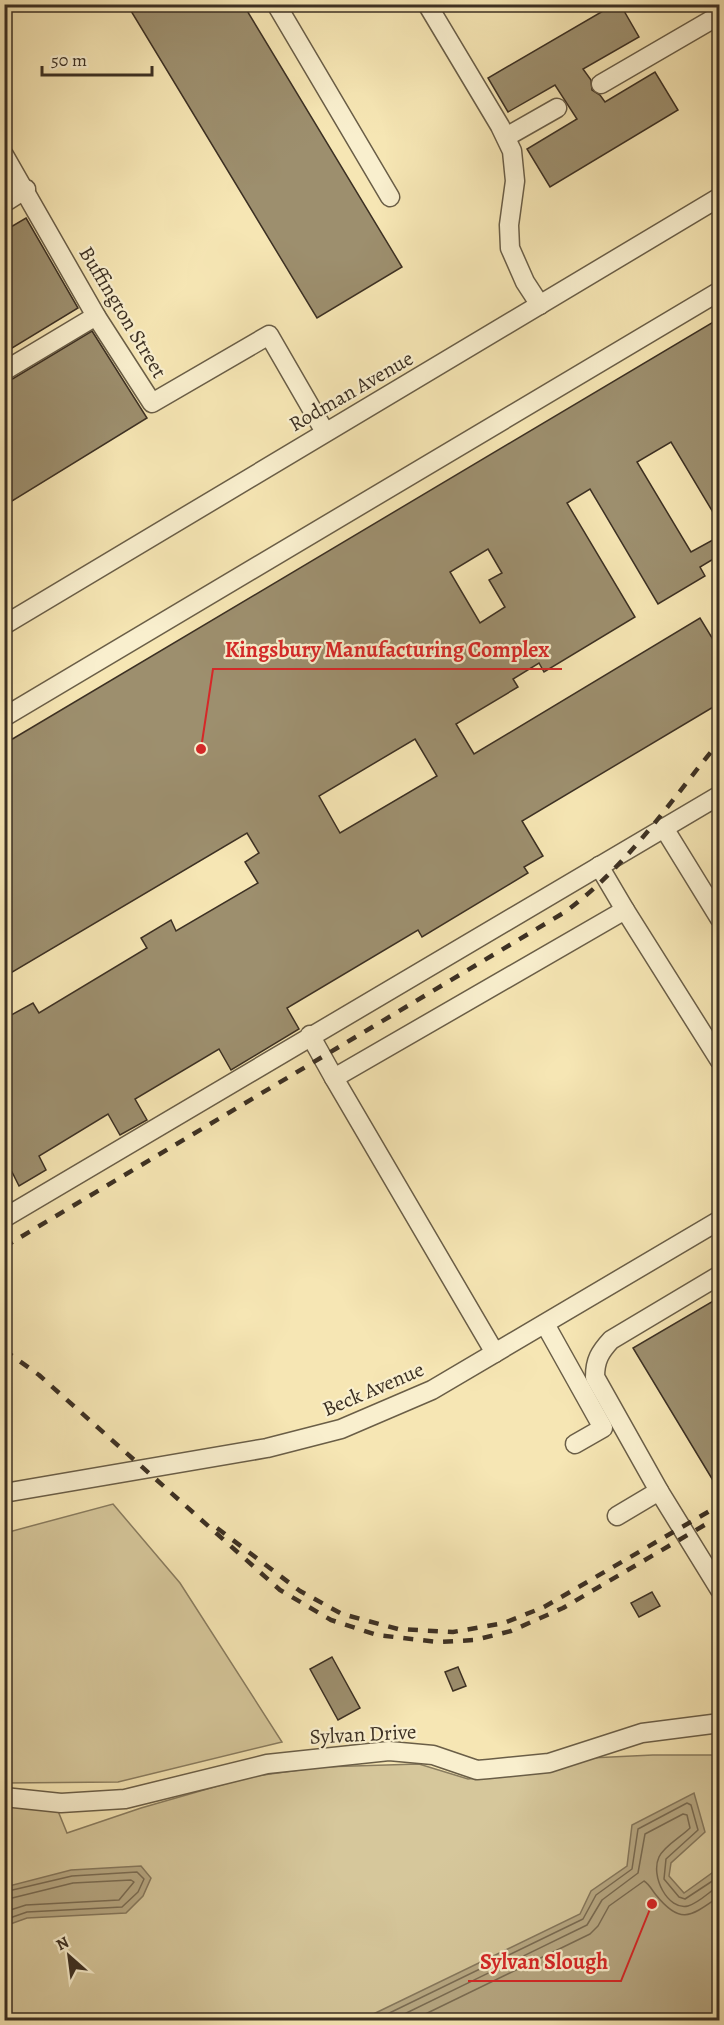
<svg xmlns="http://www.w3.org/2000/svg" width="724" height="2025" viewBox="0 0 724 2025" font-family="Alegreya,serif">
	<rect width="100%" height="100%" fill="#f6e6b4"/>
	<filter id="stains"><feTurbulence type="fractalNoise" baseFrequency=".00333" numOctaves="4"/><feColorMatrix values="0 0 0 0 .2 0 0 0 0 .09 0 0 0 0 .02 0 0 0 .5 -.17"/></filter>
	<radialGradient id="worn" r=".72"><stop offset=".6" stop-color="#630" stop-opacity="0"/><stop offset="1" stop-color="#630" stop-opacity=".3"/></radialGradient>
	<g fill="#d6c79b" stroke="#897c5f" stroke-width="1.5">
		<polygon points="113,1504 180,1583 282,1742 118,1782 5,1783 5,1533"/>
		<polygon points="653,1755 719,1755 719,1901 595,1955 361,2020 5,2020 4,1803 58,1811 67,1833 141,1808 249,1777 321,1767 419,1764 468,1779 551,1770 590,1758"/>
	</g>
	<g fill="#b7a883" stroke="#86785d" stroke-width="1.5">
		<polygon points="694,1793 705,1832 671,1863 669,1876 684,1893 719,1868 719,2020 361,2020 580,1914 591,1891 627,1866 632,1825"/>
		<polygon points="141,1866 151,1878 143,1896 126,1913 27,1918 5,1926 5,1887 71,1870"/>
	</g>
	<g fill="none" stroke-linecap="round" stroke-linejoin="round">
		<g stroke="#7a6c53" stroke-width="1.5">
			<polyline points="4,1892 72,1876 137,1872 144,1879 138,1892 122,1907 27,1912 4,1920"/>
			<polyline points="4,1900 73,1883 131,1880 134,1882 119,1900 26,1905 4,1912"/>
			<polyline points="375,2020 583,1919 596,1895 632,1869 638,1829 687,1803 691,1805 698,1830 666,1859 664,1879 679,1897 685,1899 720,1876"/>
			<path d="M392 2020 587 1925 602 1900 638 1873 645 1834 683 1814 687 1815 690 1828C681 1837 664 1846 659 1857 650 1876 668 1911 688 1906 699 1903 710 1891 720 1885"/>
			<path d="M413 2020 590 1934 598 1926 609 1906 644 1881C649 1884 652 1890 656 1895 681 1926 691 1916 720 1896"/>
		</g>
	</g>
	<g fill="#9d8f6e" stroke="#3c3023" stroke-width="1.5" fill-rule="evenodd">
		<polygon points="142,4 243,4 402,267 317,318 131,11"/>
		<polygon points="615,4 620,4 639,37 583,69 591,80 592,90 600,95 605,102 655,72 678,110 550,187 527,149 577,119 555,85 508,112 488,78"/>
		<polygon points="26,218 78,308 4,353 4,231"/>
		<path d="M720 318V524L671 442 637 462 691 552 720 536V555L700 567 705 576 658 604 590 489 567 503 635 617 544 672 539 663 513 679 518 687 456 724 474 754 700 618 720 651V703L522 821 543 856 524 867 528 873 422 937 418 930 287 1008 299 1029 231 1070 219 1049 135 1099 147 1120 120 1135 108 1114 39 1156 46 1170 19 1186 12 1172 4 1176V1034L9 1031 4 1019 33 1003 39 1013 147 948 141 938 171 920 176 931 258 883 245 862 259 853 247 833 4 977V744ZM488 549 502 573 489 580 505 607 480 623 450 572ZM415 739 437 776 340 833 319 796Z"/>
		<polygon points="92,331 147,418 4,506 4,384"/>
		<polygon points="720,1297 720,1492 633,1348"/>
		<polygon points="652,1592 660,1606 639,1617 631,1603"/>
		<polygon points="332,1657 360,1708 338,1720 310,1669"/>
		<polygon points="458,1667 466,1686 453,1691 445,1672"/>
	</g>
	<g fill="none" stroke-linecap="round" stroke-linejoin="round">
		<defs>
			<g id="minor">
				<polyline points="276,4 390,197"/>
				<polyline points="427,4 500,126 512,151 515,181 509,225 510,248 525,282 540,305"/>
				<polyline points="601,84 718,16"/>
				<polyline points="506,137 557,108"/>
				<polyline points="4,155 96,316 152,403 269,335 325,432"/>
				<polyline points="4,203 26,189"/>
				<polyline points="4,371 96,316"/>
				<polyline points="4,625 720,197"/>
				<polyline points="4,717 720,291"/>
				<polyline points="664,828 720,919"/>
				<polyline points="599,866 625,910"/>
				<polyline points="310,1035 334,1078"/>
				<polyline points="4,1218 720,795"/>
				<polyline points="545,1324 603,1428 575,1444"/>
				<polyline points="495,1353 334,1078 625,910 720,1061"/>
				<polyline points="659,1491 720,1590"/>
				<polyline points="4,1493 267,1448 341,1429 432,1390 720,1220"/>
				<path d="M617 1516 659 1491 595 1377C595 1360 600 1352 611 1340L720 1275"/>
				<polyline points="4,1797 61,1803 125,1799 267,1764 389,1751 433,1755 477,1770 489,1769 549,1763 642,1733 720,1723"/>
			</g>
		</defs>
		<use href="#minor" stroke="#6a5e47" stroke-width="21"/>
		<use href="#minor" stroke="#f9efce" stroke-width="18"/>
		<g stroke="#3c3023" stroke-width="4.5" stroke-dasharray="10 10" stroke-linecap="butt">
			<path d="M4 1247 565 912C629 865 670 801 720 741"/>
			<polyline points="4,1350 39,1375 280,1590 331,1620 377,1635 438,1642 475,1640 511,1631 563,1608 720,1516"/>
			<polyline points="217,1528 300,1591 342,1614 398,1629 453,1632 504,1623 544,1607 720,1505"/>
		</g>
	</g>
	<g text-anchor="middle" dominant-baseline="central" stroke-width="4.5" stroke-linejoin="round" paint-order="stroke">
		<g font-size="21" fill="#3c3023" stroke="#f9efce">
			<text transform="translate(123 312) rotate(59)">Buffington Street</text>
			<text transform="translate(351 391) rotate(-30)">Rodman Avenue</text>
			<text transform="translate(373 1389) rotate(-23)">Beck Avenue</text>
			<text transform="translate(363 1734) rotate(-3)">Sylvan Drive</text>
		</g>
	</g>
	<path fill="none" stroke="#d62828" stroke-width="2" d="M201 749L213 669H562M652 1904L621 1981H468"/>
	<g fill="#d62828" stroke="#f9efce" stroke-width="2">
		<circle cx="201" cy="749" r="6"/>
		<circle cx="652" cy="1904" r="6"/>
	</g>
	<g font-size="22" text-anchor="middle" font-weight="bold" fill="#d62828" stroke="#f9efce" stroke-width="4.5" stroke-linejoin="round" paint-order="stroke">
		<text x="387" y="657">Kingsbury Manufacturing Complex</text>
		<text x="544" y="1969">Sylvan Slough</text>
	</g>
	<rect width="724" height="2025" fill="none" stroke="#f6e6b4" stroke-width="24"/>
	<rect x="6" y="6" width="712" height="2013" fill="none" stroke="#3c3023" stroke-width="3"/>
	<rect x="12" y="12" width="700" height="2001" fill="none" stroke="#3c3023" stroke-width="1.5"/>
	<g transform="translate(69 1956) rotate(332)" stroke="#f9efce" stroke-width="4.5" paint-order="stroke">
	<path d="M0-4.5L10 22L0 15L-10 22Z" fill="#3c3023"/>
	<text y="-9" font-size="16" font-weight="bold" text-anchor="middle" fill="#3c3023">N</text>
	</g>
	<path d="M42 66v9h110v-9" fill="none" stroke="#3c3023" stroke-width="3"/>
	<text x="51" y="66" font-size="18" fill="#3c3023" stroke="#f9efce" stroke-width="4.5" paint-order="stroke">50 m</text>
	<rect width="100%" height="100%" filter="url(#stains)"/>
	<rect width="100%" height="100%" fill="url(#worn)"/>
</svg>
